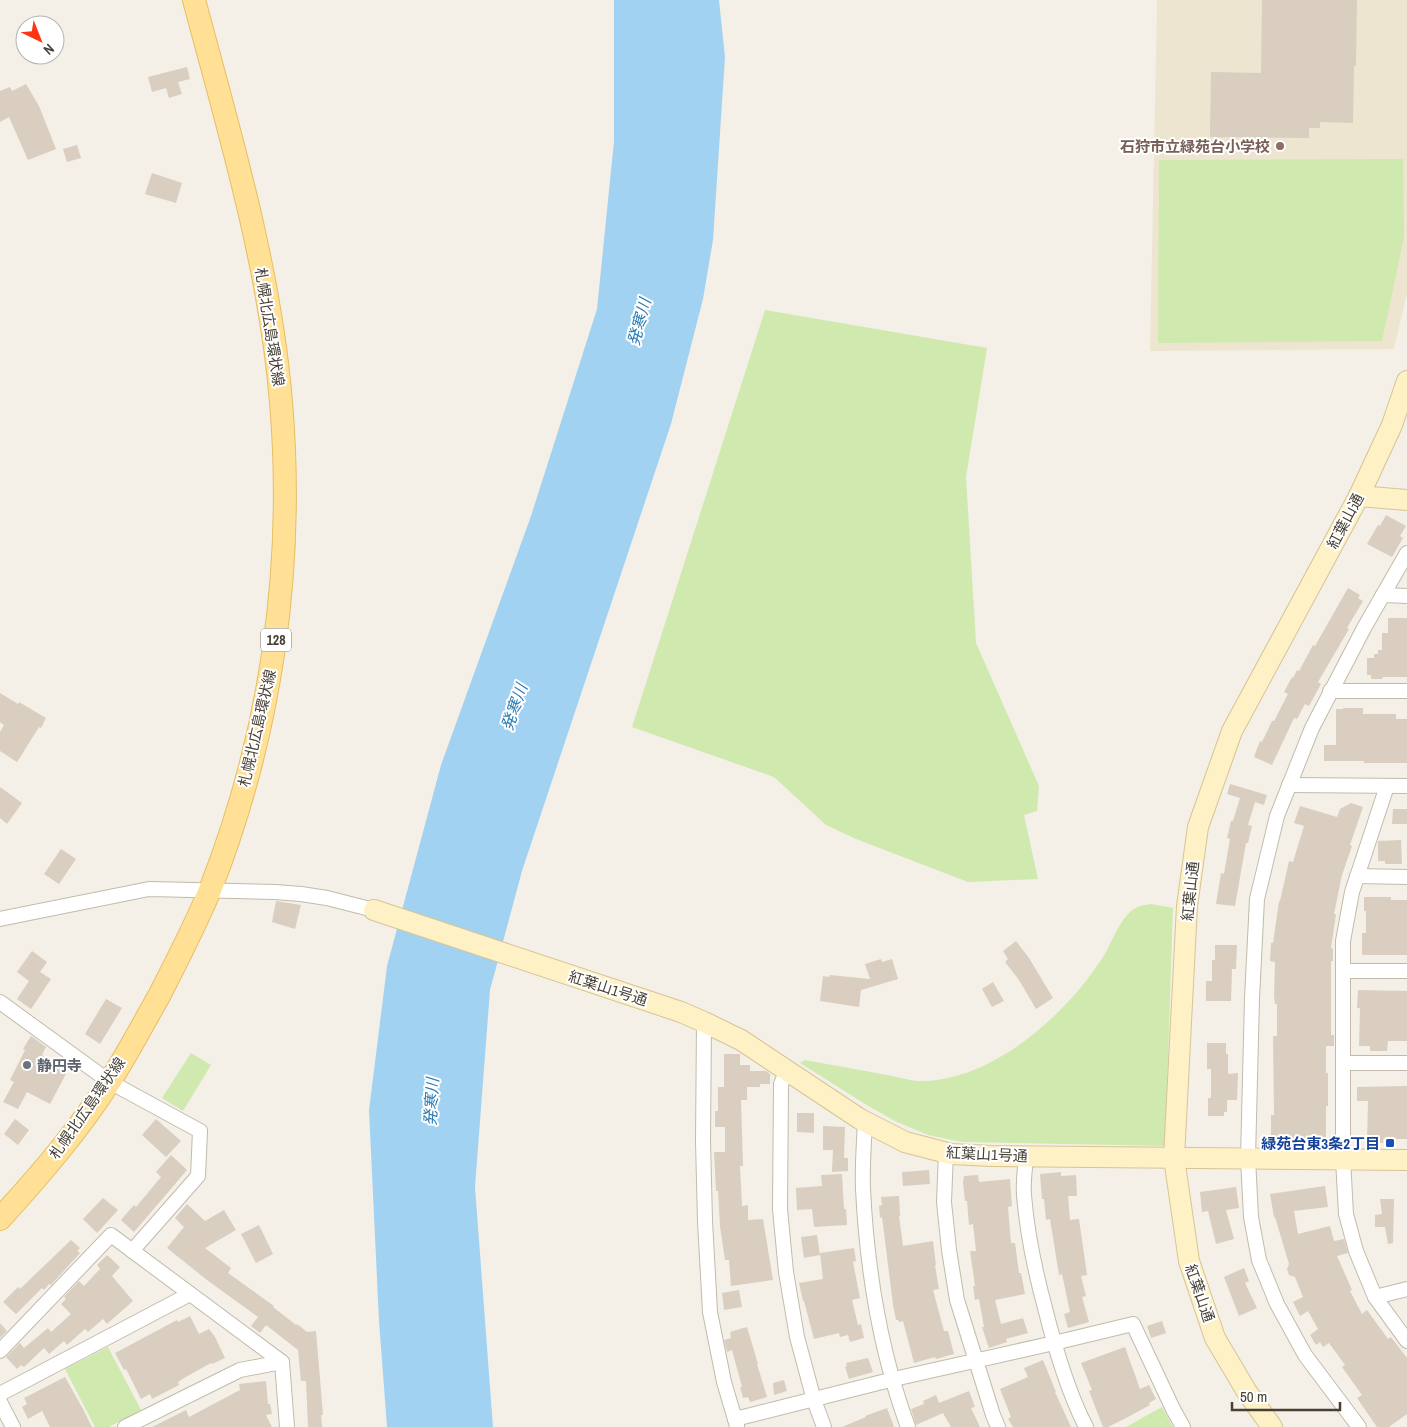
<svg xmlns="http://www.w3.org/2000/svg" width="1407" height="1427" viewBox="0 0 1407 1427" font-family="'Archivo Narrow','Noto Sans JP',sans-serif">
	<rect width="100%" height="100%" fill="#f4f0e7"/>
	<polygon fill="#ede5d0" points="1157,0 1407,0 1407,293 1394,349 1150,351"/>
	<g fill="#cfe9af">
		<polygon points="1403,159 1404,237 1382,341 1158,343 1159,160"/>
		<polygon points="765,310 987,348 966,477 976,643 1039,786 1037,811 1024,815 1038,879 968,882 856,839 826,825 774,777 632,727"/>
		<path d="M1151 904 1173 908 1165 1146 962 1142 928 1135 895 1121 865 1104 800 1063 805 1060C832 1065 860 1070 887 1075 899 1077 913 1082 925 1081 995 1078 1066 1015 1103 957 1112 943 1121 915 1136 908 1140 905 1146 905 1151 904Z"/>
		<polygon points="191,1053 211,1065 183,1111 162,1098"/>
		<polygon points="108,1347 141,1410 109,1427 95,1427 65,1369"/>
		<polygon points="1162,1407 1173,1427 1126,1427"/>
	</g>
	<polygon fill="#a2d2f2" points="614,0 719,0 725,57 713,240 703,299 671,424 522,871 490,990 475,1187 493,1427 387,1427 379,1321 369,1110 387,966 441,765 531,516 597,309 614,141"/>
	<g fill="#d9cebf">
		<polygon points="1262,0 1357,0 1356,66 1354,66 1353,123 1320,122 1320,128 1309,128 1309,138 1210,137 1211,72 1261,73"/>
		<polygon points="187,67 190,79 178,82 182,94 169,98 166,88 152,92 148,77"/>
		<polygon points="26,84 39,106 56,149 28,160 9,117 0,122 0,91 10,87 12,91"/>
		<polygon points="77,145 81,158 67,162 63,149"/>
		<polygon points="152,173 182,183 176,203 145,194"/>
		<polygon points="1386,515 1406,526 1400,536 1403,538 1392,557 1367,544 1378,525 1380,526"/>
		<polygon points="1348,588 1360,595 1358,598 1363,601 1347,628 1349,629 1318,682 1321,684 1309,706 1305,704 1297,719 1294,718 1272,765 1254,757 1260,741 1262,742 1272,721 1274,721 1288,694 1284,692 1292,677 1293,678 1297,670 1299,671 1313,645 1315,646"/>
		<polygon points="1388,618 1407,618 1407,677 1383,677 1382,679 1371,679 1371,675 1367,675 1367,658 1374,658 1374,654 1378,654 1378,650 1382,650 1382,633 1388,633"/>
		<polygon points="0,693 18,704 19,702 46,718 41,728 39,727 17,762 0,751 0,732 4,725 0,722"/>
		<polygon points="1343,708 1363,708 1363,714 1396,714 1396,719 1407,719 1407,763 1364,763 1364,761 1324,761 1324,745 1336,745 1336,709 1343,709"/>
		<polygon points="1230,784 1267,795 1264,805 1255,802 1248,825 1252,826 1248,843 1246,843 1235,906 1216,904 1221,873 1224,874 1230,839 1227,838 1231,821 1233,821 1240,798 1227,794"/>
		<polygon points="0,787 22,803 7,824 0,818"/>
		<polygon points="1351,803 1363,807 1350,845 1352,846 1342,875 1334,914 1336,914 1331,948 1333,949 1333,961 1331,961 1331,1035 1334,1035 1334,1046 1326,1046 1326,1073 1328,1073 1328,1106 1326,1106 1326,1139 1290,1139 1290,1142 1271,1142 1271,1115 1274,1115 1273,1036 1277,1036 1277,1004 1275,1004 1274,996 1275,962 1270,961 1271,943 1273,943 1279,901 1280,901 1289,861 1293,862 1304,826 1294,823 1300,806 1337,817 1340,809"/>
		<polygon points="1393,809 1407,809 1407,824 1392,824"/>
		<polygon points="1401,840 1402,864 1385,864 1385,861 1378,861 1378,841"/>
		<polygon points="61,849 76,859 59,884 44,874"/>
		<polygon points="1364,897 1391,897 1391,900 1407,900 1407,955 1362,955 1362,933 1366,933 1366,911 1364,911"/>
		<polygon points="276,901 301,905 295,929 272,922"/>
		<polygon points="1016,941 1029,958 1053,998 1036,1009 1019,980 1005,962 1008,959 1003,951"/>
		<polygon points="1215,945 1237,945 1236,969 1232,969 1231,1001 1206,1001 1206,981 1212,981 1212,960 1215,960"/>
		<polygon points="32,951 47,962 40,972 51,979 31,1009 17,999 29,981 17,972"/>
		<polygon points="881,959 882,962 892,959 898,979 861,990 859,1007 820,1001 823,976 829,977 830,975 870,979 865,964"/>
		<polygon points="993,982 1004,1001 992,1007 982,989"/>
		<polygon points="1358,990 1407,991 1407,1041 1388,1041 1387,1051 1370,1051 1370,1046 1359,1046 1360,1008 1357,1008"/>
		<polygon points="106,999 122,1008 100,1044 85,1034"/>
		<polygon points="31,1036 46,1047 42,1055 68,1070 50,1104 27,1092 18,1109 3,1102 14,1082 10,1080 25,1050 23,1049"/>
		<polygon points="1207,1043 1226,1043 1226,1054 1228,1054 1228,1074 1238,1073 1237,1100 1227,1100 1227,1112 1224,1112 1224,1116 1208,1116 1208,1098 1211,1098 1211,1069 1207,1069"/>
		<polygon points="724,1054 740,1054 740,1065 750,1065 750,1071 766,1071 770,1074 770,1084 760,1084 760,1087 747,1087 747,1100 741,1100 743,1166 740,1166 742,1206 748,1205 748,1220 763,1219 773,1280 731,1286 729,1260 725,1260 720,1227 718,1191 716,1191 714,1152 725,1152 725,1127 715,1127 715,1111 718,1111 718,1087 724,1087"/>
		<polygon points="1407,1086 1407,1139 1383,1139 1383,1143 1367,1142 1368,1101 1357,1101 1357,1087"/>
		<polygon points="797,1113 814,1113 814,1133 797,1132"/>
		<polygon points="15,1119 29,1130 18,1145 4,1134"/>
		<polygon points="156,1119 181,1141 166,1157 142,1135"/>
		<polygon points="823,1126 845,1127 844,1158 848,1158 848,1171 832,1172 833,1150 823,1150"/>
		<polygon points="171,1155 187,1170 134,1232 121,1220 134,1205 136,1207 161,1177 156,1172"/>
		<polygon points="929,1170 930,1184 903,1186 902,1172"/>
		<polygon points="1061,1172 1061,1176 1076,1175 1077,1196 1068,1196 1070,1220 1079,1219 1087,1275 1081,1276 1086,1296 1082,1297 1089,1322 1068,1328 1064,1314 1070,1312 1062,1274 1059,1275 1050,1219 1046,1220 1044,1199 1042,1199 1040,1174"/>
		<polygon points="842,1174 844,1209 846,1209 847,1225 814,1227 812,1209 797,1210 796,1188 822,1186 821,1175"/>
		<polygon points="978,1175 979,1182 1010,1179 1012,1206 1008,1207 1011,1243 1015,1243 1019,1273 1021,1273 1025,1294 995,1300 1001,1324 1023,1318 1028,1333 1006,1339 1007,1342 989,1348 982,1327 984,1327 979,1299 975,1300 973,1286 975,1286 970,1251 976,1251 973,1224 969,1225 967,1201 965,1201 963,1182 964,1176"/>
		<polygon points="1325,1186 1328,1207 1294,1211 1298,1234 1330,1226 1334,1241 1344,1239 1348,1253 1337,1256 1352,1290 1350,1291 1362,1314 1367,1310 1388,1339 1391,1337 1407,1358 1407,1414 1389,1427 1377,1427 1357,1398 1362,1395 1342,1367 1345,1365 1329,1343 1323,1347 1320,1342 1316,1345 1310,1335 1318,1329 1308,1311 1300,1316 1293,1302 1303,1297 1295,1277 1289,1275 1287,1269 1289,1264 1275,1217 1274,1217 1270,1194"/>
		<polygon points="1236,1187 1239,1208 1226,1210 1234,1239 1216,1244 1208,1211 1202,1212 1200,1192"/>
		<polygon points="899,1196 900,1216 899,1216 903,1246 933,1241 936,1265 935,1265 939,1289 933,1290 944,1331 948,1331 954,1354 936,1359 935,1357 914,1363 903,1321 899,1322 898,1320 896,1320 893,1305 882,1217 880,1218 879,1206 882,1205 881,1197"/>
		<polygon points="103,1198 118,1210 97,1233 83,1219"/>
		<polygon points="1380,1199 1394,1199 1393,1243 1388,1244 1385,1227 1375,1227 1375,1215 1382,1214"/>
		<polygon points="187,1204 205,1221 224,1210 236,1230 205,1248 231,1268 228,1273 274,1306 273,1307 296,1325 297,1324 307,1332 316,1331 323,1415 321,1415 322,1427 308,1427 306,1381 301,1381 298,1350 266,1325 260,1333 251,1326 258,1317 207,1280 167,1248 184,1227 175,1218"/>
		<polygon points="259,1225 273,1254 256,1263 241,1234"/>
		<polygon points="817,1235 820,1255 804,1258 801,1237"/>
		<polygon points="71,1240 80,1248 77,1251 80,1253 51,1285 49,1284 44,1290 42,1288 16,1314 3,1302 18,1287 20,1289"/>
		<polygon points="854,1248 856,1261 853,1262 860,1298 852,1300 858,1325 861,1324 864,1338 850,1342 848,1335 840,1337 839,1333 814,1339 804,1301 803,1301 799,1283 823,1279 820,1253"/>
		<polygon points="107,1255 120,1267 112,1276 133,1301 107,1324 103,1319 88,1332 85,1329 67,1345 64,1341 49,1354 44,1348 24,1367 21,1365 17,1369 6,1357 20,1343 24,1348 48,1328 51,1332 71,1314 61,1304 66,1299 64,1297 79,1281 84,1286 100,1269 97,1265"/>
		<polygon points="1244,1268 1249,1281 1245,1283 1257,1308 1239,1316 1224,1277"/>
		<polygon points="739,1290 742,1307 724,1310 722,1293"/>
		<polygon points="190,1316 199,1334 209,1329 215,1337 225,1358 212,1364 211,1363 184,1378 178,1382 179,1385 152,1399 150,1394 141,1399 126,1369 124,1370 115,1353 177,1320 178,1322"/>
		<polygon points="1162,1321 1166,1333 1151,1338 1147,1326"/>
		<polygon points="0,1323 7,1331 0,1338"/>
		<polygon points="747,1327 758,1364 757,1364 767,1397 750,1402 748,1397 743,1398 740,1387 742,1387 732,1350 727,1352 724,1340 731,1338 730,1332"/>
		<polygon points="1125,1347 1140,1389 1149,1385 1156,1399 1149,1403 1150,1405 1126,1418 1108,1427 1103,1427 1089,1391 1092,1390 1081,1363"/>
		<polygon points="868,1358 873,1372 849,1379 845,1367 847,1366 846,1363"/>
		<polygon points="1043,1360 1056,1392 1055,1392 1071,1427 1013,1427 1008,1419 1011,1417 1000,1389 1028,1377 1024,1368"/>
		<polygon points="65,1377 83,1409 92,1427 50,1427 42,1411 28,1419 22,1407 27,1404 24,1398"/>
		<polygon points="784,1380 787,1391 774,1395 773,1383"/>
		<polygon points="266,1381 268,1404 270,1404 272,1414 266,1415 272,1427 152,1427 186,1410 189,1417 240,1390 239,1384"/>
		<polygon points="969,1391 975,1407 971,1408 980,1427 951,1427 943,1413 916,1425 911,1409 924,1404 923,1401 936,1395 939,1403"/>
		<polygon points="887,1408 894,1427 842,1427 866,1417 865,1416"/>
	</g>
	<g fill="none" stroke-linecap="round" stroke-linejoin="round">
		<defs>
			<g id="street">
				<polyline points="1383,595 1407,596"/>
				<polyline points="1330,691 1407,691"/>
				<polyline points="1289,785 1407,786"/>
				<polyline points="1387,786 1352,892 1343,941 1343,1159 1346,1214 1356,1251 1375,1297 1407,1341"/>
				<polyline points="1357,876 1407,877"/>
				<polyline points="0,919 149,889 275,892 301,894 327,898 374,910"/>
				<polyline points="1343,971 1407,971"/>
				<polyline points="0,1002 110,1082 200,1131 198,1176 132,1251"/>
				<polyline points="704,1022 703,1141 705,1221 710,1312 724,1382 737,1426"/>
				<polyline points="1343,1063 1407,1063"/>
				<polyline points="787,1070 781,1084 780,1209 786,1272 797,1337 814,1400 824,1427"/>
				<path d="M865 1121C864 1144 862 1167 863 1189 867 1270 880 1351 908 1427"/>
				<polyline points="946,1153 944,1202 949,1250 957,1300 993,1415 998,1427"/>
				<path d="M1026 1157C1025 1169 1023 1182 1024 1195 1027 1233 1035 1271 1045 1308 1055 1348 1067 1390 1086 1427"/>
				<polyline points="1375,1297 1407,1289"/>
				<polyline points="0,1351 111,1235 282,1362 287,1427"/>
				<polyline points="0,1394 190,1294"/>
				<polyline points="0,1402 13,1427"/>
				<polyline points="735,1419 894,1379 1054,1343 1133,1324 1173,1409 1183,1427"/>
				<polyline points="125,1427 240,1370 282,1362"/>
				<polyline points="1359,1427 1305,1355 1277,1304 1259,1260 1251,1217 1248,1158 1252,998 1257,899 1277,816 1312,728 1364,628 1407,553"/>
			</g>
			<g id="secondary">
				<polyline points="1359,496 1407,500"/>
				<polyline points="374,910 681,1012 704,1022 741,1040 860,1119 905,1142 951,1154 992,1156 1407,1160"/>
				<polyline points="1272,1427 1247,1392 1215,1338 1189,1261 1174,1158 1187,906 1198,827 1232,731 1359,496 1392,425 1407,381"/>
			</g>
			<path id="primary" d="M0 1219C39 1176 79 1130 110 1081 128 1053 143 1024 159 996 177 961 195 926 210 890 271 735 295 568 281 402 270 267 229 131 194 0"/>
		</defs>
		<use href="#street" stroke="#c2bbac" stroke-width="16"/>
		<use href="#secondary" stroke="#d5c496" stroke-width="22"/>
		<use href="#primary" stroke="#e6be62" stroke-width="24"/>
		<use href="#street" stroke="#fff" stroke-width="14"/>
		<use href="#secondary" stroke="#fff1c6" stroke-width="20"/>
		<use href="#primary" stroke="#ffe095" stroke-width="22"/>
	</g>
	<circle fill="#8d6e63" stroke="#fff" stroke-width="2" cx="1280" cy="146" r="5"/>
	<circle fill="#6b7280" stroke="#fff" stroke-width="2" cx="27" cy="1065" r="5"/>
	<rect fill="#1a4fb4" stroke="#fff" stroke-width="2" x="1385" y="1138" width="10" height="10" rx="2.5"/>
	<g text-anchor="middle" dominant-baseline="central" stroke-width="4" stroke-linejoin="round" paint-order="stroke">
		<rect fill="#fff" stroke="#7e7972" stroke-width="1" x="261" y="628.5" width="30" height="23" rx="4"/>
		<g font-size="14" font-weight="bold" fill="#474036">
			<text x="276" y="640">128</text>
		</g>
		<g font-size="15" font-weight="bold" fill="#785e54" stroke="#fff" text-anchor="end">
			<text x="1270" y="146">石狩市立緑苑台小学校</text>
		</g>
		<g font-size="15" fill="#474036" stroke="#fff">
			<text transform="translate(270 327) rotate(81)">札幌北広島環状線</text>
			<text transform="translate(1345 521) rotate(-62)">紅葉山通</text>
			<text transform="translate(257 728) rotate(-77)">札幌北広島環状線</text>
			<text transform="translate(1190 891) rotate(-84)">紅葉山通</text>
			<text transform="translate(608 988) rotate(18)">紅葉山1号通</text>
			<text transform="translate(87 1108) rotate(-55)">札幌北広島環状線</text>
			<text transform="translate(987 1154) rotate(3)">紅葉山1号通</text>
			<text transform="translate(1200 1293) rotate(71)">紅葉山通</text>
		</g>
		<g font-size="15" font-weight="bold" fill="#5b616d" stroke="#fff" text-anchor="start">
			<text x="37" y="1065">静円寺</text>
		</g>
		<g font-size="15" font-weight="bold" fill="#164399" stroke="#fff" text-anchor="end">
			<text x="1380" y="1143">緑苑台東3条2丁目</text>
		</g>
		<g font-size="16" font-style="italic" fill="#2c7cb6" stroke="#fff">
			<text transform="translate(639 322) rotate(-75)">発寒川</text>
			<text transform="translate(514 707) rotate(-71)">発寒川</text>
			<text transform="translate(431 1102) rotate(-87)">発寒川</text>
		</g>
	</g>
	<g transform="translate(40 40) rotate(137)"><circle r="24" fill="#ffffff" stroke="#b5b3af"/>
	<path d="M0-4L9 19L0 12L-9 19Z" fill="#fe3513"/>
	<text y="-8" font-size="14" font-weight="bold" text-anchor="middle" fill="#474036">N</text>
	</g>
	<path d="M1232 1402v8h108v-8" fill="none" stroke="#474036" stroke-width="2.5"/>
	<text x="1240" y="1402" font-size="15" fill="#474036" stroke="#ffffff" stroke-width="4" paint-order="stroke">50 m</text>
</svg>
